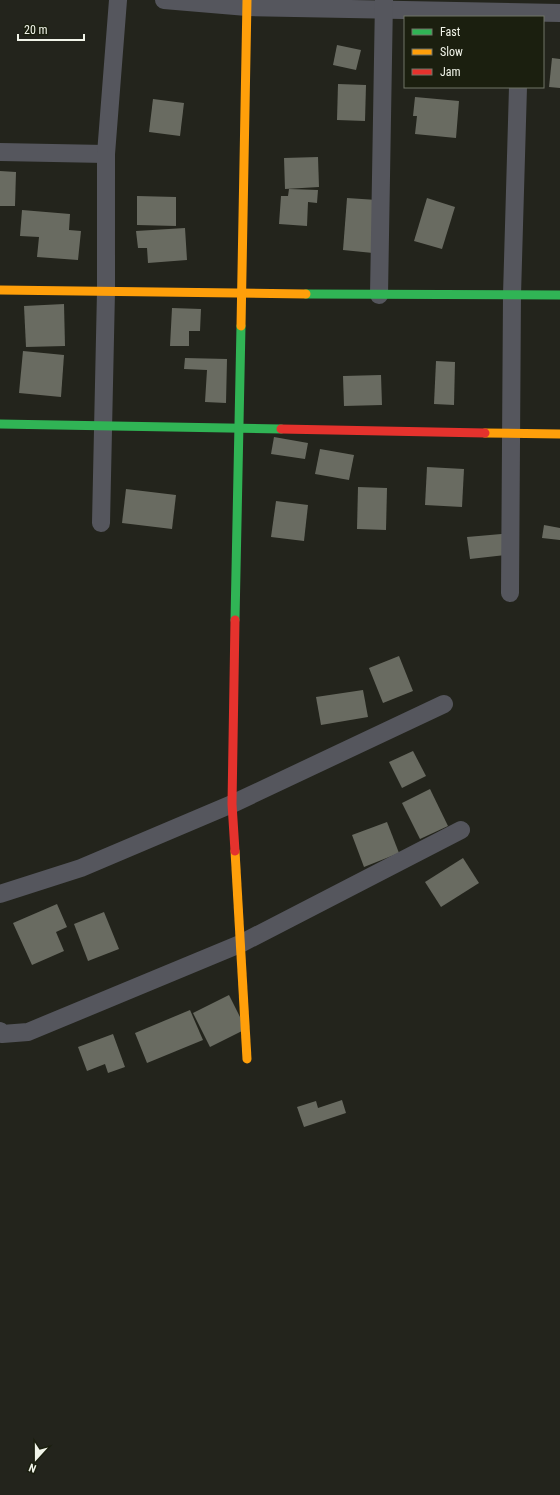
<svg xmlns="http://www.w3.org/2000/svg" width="560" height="1495" viewBox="0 0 560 1495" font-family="'Roboto Condensed',sans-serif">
	<rect width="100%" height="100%" fill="#23241c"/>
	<g fill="#696b61">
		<polygon points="337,45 361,50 356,70 333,65"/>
		<polygon points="552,58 560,59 560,88 549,87"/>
		<polygon points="338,84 366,85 365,121 337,120"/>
		<polygon points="415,97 459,101 456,138 415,134 417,116 413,116"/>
		<polygon points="153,99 184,103 180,136 149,132"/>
		<polygon points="318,157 319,187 285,189 284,158"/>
		<polygon points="0,171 16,172 15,206 0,206"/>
		<polygon points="289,189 318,190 317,203 308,202 307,226 279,224 281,196 288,196"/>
		<polygon points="137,196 176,197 176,226 137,225"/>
		<polygon points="347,198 377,200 373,253 343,250"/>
		<polygon points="427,198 455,207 442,249 414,241"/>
		<polygon points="22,210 70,214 69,230 81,231 78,260 37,257 39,237 20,236"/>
		<polygon points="185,228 187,260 148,263 147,248 138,248 136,231"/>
		<polygon points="64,304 65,346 26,347 24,306"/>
		<polygon points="172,308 201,309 200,331 189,331 189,346 170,346"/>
		<polygon points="23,351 64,355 61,397 19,393"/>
		<polygon points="185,358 227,359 226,403 205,402 207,370 184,369"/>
		<polygon points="436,361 455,362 454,405 434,404"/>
		<polygon points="381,375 382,405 344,406 343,376"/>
		<polygon points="274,437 308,443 305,459 271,454"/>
		<polygon points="320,449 354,455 349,480 315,474"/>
		<polygon points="427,467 464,469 462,507 425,505"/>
		<polygon points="358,487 387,488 386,530 357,529"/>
		<polygon points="126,489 176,495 172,529 122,523"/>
		<polygon points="276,501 308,505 304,541 271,537"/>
		<polygon points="544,525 560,528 560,540 542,538"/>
		<polygon points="513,533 515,554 470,559 467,537"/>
		<polygon points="399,656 413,691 383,703 369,668"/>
		<polygon points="363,690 368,717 321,725 316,697"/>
		<polygon points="413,751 426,776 402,788 389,762"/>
		<polygon points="430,789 448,826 420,839 402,803"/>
		<polygon points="387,822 399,853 364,867 352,835"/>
		<polygon points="463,858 479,883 441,907 425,882"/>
		<polygon points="57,904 67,927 56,932 64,951 32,965 13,923"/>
		<polygon points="104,912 119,949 88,961 74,924"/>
		<polygon points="229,995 246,1029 210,1047 193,1013"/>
		<polygon points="190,1010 203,1040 147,1063 135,1033"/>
		<polygon points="113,1034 125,1067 108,1073 105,1064 87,1071 78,1047"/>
		<polygon points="342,1100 346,1113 304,1127 297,1107 316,1101 318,1108"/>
	</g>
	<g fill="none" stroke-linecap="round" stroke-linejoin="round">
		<g stroke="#55565d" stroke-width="18">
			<polyline points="164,0 247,7 560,13"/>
			<polyline points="0,152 106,154"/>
			<polyline points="379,295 384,0"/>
			<polyline points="101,523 106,291 106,154 118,0"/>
			<polyline points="510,593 512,295 518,87"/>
			<polyline points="0,894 81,868 232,804 444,704"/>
			<polyline points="0,1031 2,1034 28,1032 240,944 461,830"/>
		</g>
		<g stroke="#30b455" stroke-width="9">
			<polyline points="306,294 560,295"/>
			<polyline points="0,424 281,429"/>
			<polyline points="235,620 241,326"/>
		</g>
		<g stroke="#ff9f0a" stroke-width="9">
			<polyline points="0,290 306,294"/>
			<polyline points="241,326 247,0"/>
			<polyline points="485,433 560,434"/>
			<polyline points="235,851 247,1059"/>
		</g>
		<g stroke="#e5322d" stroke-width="9">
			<polyline points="281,429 485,433"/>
			<polyline points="235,851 232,804 235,620"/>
		</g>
	</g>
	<rect x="404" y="16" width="140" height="72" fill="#1b1f0f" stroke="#717466"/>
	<rect x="412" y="29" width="20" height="6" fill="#30b455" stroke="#717466"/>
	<text x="440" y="36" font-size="12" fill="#f1f4e9">Fast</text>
	<rect x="412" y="49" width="20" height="6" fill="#ff9f0a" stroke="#717466"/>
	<text x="440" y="56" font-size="12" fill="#f1f4e9">Slow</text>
	<rect x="412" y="69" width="20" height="6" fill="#e5322d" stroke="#717466"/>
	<text x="440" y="76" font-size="12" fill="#f1f4e9">Jam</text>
	<g transform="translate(36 1459) rotate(201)" stroke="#1b1f0f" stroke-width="3" paint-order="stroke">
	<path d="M0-3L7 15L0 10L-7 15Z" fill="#f1f4e9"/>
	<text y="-6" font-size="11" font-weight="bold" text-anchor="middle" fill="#f1f4e9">N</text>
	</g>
	<path d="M18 34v6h66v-6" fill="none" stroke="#f1f4e9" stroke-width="2"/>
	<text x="24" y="34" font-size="12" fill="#f1f4e9" stroke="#1b1f0f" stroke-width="3" paint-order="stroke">20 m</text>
</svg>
